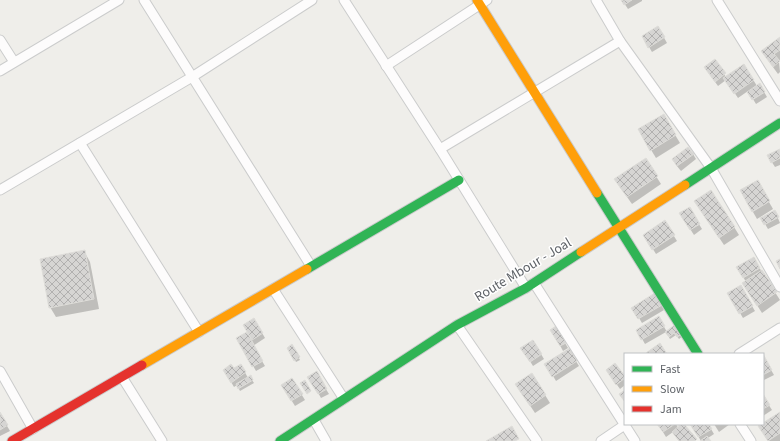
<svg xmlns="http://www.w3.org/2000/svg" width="780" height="441" viewBox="0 0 780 441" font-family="'Source Sans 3',sans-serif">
	<defs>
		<pattern id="building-cross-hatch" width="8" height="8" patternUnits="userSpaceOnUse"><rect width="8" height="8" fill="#d6d5d3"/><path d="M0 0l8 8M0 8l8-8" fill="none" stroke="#b1b0af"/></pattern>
	</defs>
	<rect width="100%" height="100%" fill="#efeeea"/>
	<g fill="#0003">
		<polygon points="622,0 642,0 642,1 628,9"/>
		<polygon points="658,27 667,43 652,52 643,37"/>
		<polygon points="780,38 780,61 779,62 780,72 778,74 762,52"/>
		<polygon points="714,60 726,77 744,65 757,86 760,85 767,97 756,104 748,91 738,98 726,80 718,86 705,68"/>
		<polygon points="663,115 680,143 656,158 639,130"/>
		<polygon points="780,150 780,165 775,167 768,156"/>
		<polygon points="693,154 696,159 681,171 676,165"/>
		<polygon points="645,159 661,184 632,204 620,187"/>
		<polygon points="757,181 773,209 757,219 741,191"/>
		<polygon points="689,208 702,229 694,235 683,218"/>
		<polygon points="700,209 734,227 739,235 724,245"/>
		<polygon points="775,211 780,223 768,229 762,219"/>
		<polygon points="665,222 677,241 656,254 644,235"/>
		<polygon points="84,251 90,262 99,309 56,317 50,307"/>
		<polygon points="753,258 780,300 762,313 748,291 746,282 738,268"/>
		<polygon points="740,286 755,311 743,318 728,293"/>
		<polygon points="655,295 664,310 642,323 633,308"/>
		<polygon points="659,318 667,332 676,326 683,336 679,339 676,335 670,339 666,332 645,344 637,330"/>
		<polygon points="254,319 265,338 253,346 265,366 256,371 237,338 248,332"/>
		<polygon points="556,328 568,348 563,351 552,330"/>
		<polygon points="533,341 544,359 533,366 525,353"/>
		<polygon points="292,346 300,360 296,362 288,348"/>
		<polygon points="569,350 579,366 556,381 546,364"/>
		<polygon points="763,356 774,375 764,380 763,379"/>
		<polygon points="615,364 625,378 625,385 620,389 610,375"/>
		<polygon points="241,365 248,378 250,377 254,383 240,391 237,385 234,387 224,370 234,370"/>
		<polygon points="316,373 329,394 321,398 309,377"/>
		<polygon points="292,379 305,400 295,406 282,385"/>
		<polygon points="521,392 545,395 550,403 535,413"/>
		<polygon points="763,396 772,410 763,416"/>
		<polygon points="780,413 780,441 768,441 764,434"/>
		<polygon points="0,414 10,431 0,436"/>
		<polygon points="658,424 676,424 678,428 683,424 696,441 679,441 673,432 666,437"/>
		<polygon points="691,424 708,424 714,434 708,438 710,441 701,441"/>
		<polygon points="714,424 730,424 719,432"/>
	</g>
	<g fill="url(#building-cross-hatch)" stroke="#deddd9">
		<polygon points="621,0 632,0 624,5"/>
		<polygon points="658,26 665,37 648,48 642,36"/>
		<polygon points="780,37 780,50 774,54 780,61 773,67 761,51"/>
		<polygon points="715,59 726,73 715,82 704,67"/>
		<polygon points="744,64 754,80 734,94 723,78"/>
		<polygon points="760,83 765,92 752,100 747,92"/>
		<polygon points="664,114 676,135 650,151 638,129"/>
		<polygon points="688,147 694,154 677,166 672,159"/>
		<polygon points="780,149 780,158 771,163 767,155"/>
		<polygon points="646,158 658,176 627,197 614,179"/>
		<polygon points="758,180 770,201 752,212 740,190"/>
		<polygon points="711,190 735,227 719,238 694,201"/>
		<polygon points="690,207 700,224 690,230 679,213"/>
		<polygon points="775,210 779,217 764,225 760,218"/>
		<polygon points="665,220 675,235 652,250 643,235"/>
		<polygon points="85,250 94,299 49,308 40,259"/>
		<polygon points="754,257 760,268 743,278 736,267"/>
		<polygon points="780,259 780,269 776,261"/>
		<polygon points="762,270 777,292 757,306 742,283"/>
		<polygon points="741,285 753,306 739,314 727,293"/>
		<polygon points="655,293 662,305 638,319 631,308"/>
		<polygon points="659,316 665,326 641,340 636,330"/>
		<polygon points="254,318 263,333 252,340 243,325"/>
		<polygon points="676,324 682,334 677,337 674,333 669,337 665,332"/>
		<polygon points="556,326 566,343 560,346 550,330"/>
		<polygon points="247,332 263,361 252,367 236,338"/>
		<polygon points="533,340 542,354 530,362 520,348"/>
		<polygon points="660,343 667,354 647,354 646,353"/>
		<polygon points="292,344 300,357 294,361 287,348"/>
		<polygon points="570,348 577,361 552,377 544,364"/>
		<polygon points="763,354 772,370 763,375"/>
		<polygon points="615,363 625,376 625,378 616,385 606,370"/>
		<polygon points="231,364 234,368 241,364 246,372 231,383 223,370"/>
		<polygon points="317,371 327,389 318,394 307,377"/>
		<polygon points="532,373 546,395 530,406 515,384"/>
		<polygon points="251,375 253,380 238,389 236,384"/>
		<polygon points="292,378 303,394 291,401 281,385"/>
		<polygon points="305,380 311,391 307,394 300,383"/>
		<polygon points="625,390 625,402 619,394"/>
		<polygon points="763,394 770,405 763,409"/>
		<polygon points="0,412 8,425 0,430"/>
		<polygon points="780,412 780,433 768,441 758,426"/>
		<polygon points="657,424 675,424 663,432"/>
		<polygon points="681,424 684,424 697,439 695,441 679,441 672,432"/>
		<polygon points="690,424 709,424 712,429 698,437"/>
		<polygon points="512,426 519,439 515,441 486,441"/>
		<polygon points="707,436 711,441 700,441"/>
	</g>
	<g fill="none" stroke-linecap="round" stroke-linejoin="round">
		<defs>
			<g id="street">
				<polyline points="144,0 311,266"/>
				<polyline points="344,0 440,149 526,288"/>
				<polyline points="596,0 620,41 711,168 780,287"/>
				<polyline points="717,0 780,101"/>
				<polyline points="0,40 14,62"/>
				<polyline points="386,66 487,0"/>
				<polyline points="0,71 119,0"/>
				<polyline points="80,143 199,332"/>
				<polyline points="440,149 620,41"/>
				<polyline points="0,190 192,77 312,0"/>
				<polyline points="534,283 635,441"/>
				<polyline points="273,289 344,399"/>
				<polyline points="457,325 537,441"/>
				<polyline points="739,354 780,328"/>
				<polyline points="0,371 33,429"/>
				<polyline points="122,377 162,441"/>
				<polyline points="314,420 326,441"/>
				<polyline points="740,424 751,441"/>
				<polyline points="601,441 626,424"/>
			</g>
			<g id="fast">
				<polyline points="685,185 780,123"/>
				<polyline points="597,193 698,354"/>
				<polyline points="307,269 459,180"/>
				<polyline points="280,441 457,325 526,288 581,252"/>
			</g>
			<g id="slow">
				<polyline points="477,0 597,193"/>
				<polyline points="581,252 685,185"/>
				<polyline points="142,365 307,269"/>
			</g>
			<polyline id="jam" points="12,441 142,365"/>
		</defs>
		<use href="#street" stroke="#cbcccc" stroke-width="11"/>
		<use href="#fast" stroke="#cacacb" stroke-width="11"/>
		<use href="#slow" stroke="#cacacb" stroke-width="11"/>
		<use href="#jam" stroke="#cacacb" stroke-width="11"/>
		<use href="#street" stroke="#fdfcfc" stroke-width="9"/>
		<use href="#fast" stroke="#30b455" stroke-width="9"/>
		<use href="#slow" stroke="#ff9f0a" stroke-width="9"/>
		<use href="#jam" stroke="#e5322d" stroke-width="9"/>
	</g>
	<g text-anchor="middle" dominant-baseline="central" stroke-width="3" stroke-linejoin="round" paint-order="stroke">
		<g font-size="14" fill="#5f6368" stroke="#fff">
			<text transform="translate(523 270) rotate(-31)">Route Mbour - Joal</text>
		</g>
	</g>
	<rect x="624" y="353" width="140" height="72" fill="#ffffff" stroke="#bfc1c3"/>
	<rect x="632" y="366" width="20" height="6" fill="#30b455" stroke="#bfc1c3"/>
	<text x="660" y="373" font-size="12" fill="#5f6368">Fast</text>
	<rect x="632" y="386" width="20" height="6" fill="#ff9f0a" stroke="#bfc1c3"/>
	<text x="660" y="393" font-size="12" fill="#5f6368">Slow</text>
	<rect x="632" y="406" width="20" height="6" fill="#e5322d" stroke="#bfc1c3"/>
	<text x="660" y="413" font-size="12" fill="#5f6368">Jam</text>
</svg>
